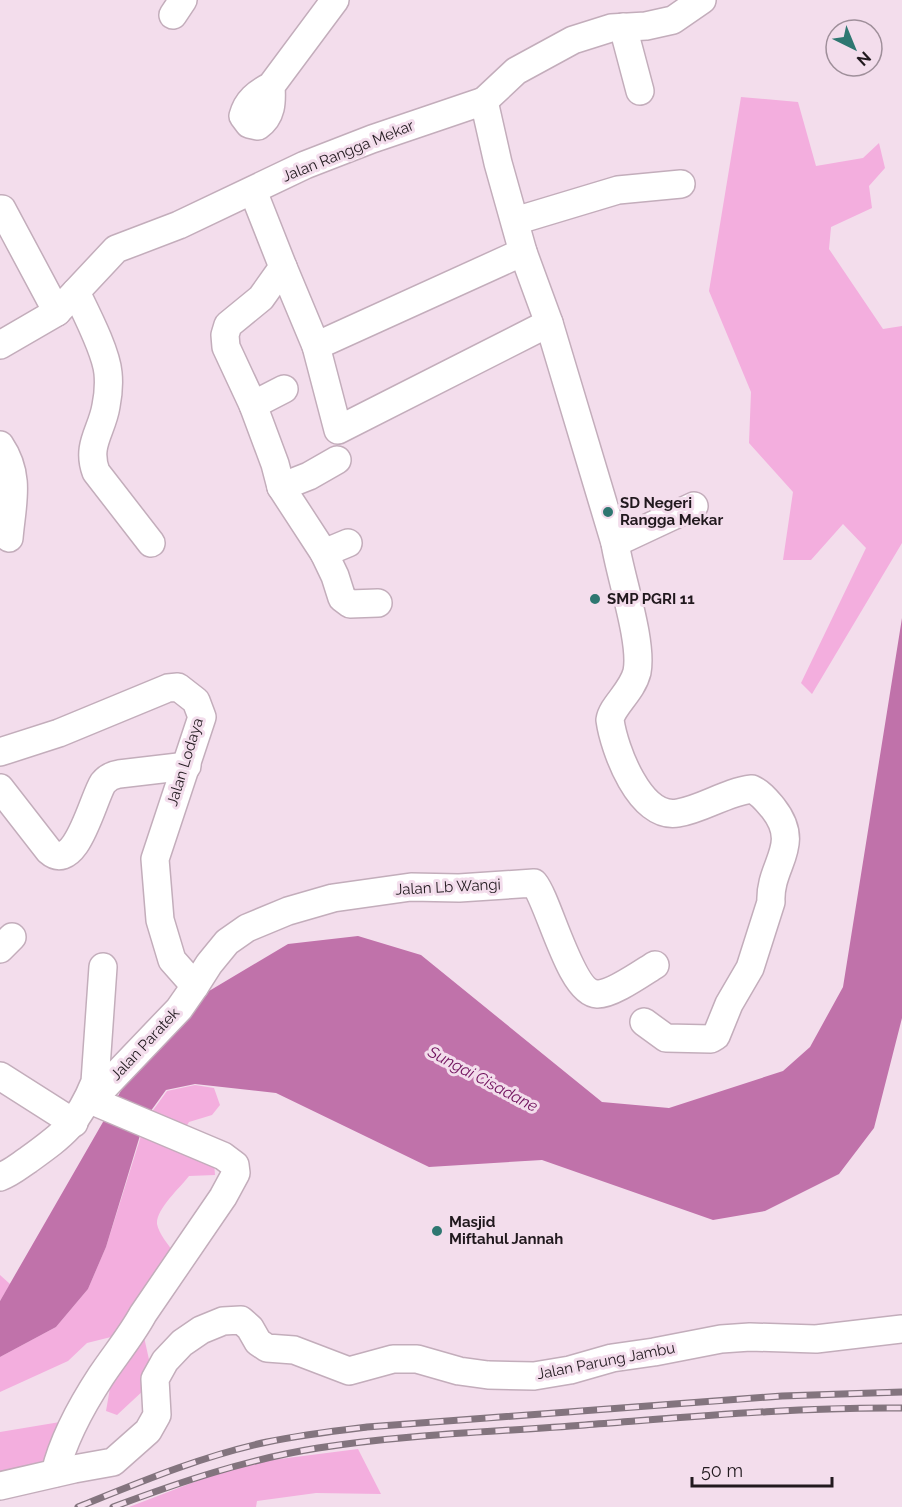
<svg xmlns="http://www.w3.org/2000/svg" width="902" height="1507" viewBox="0 0 902 1507" font-family="Raleway,sans-serif">
	<rect width="100%" height="100%" fill="#f3ddec"/>
	<g fill="#f3aede">
		<polygon points="741,97 798,102 816,166 863,158 879,143 885,168 869,186 872,208 831,227 829,249 883,329 902,326 902,543 812,694 801,683 866,548 843,524 811,560 783,560 793,492 749,443 751,392 709,291"/>
		<path d="M195 1085 214 1088 220 1105 212 1115 189 1122 183 1132 214 1163 215 1175 189 1176C180 1188 156 1209 157 1224 159 1234 168 1244 174 1253L140 1319 150 1364 146 1388 117 1415 106 1411 110 1388 124 1357 123 1334 87 1343 68 1361 0 1392V1357L56 1327 88 1289 106 1247 146 1120 167 1091Z"/>
		<polygon points="0,1275 10,1284 0,1301"/>
		<polygon points="78,1419 55,1473 0,1487 0,1432"/>
		<polygon points="358,1449 381,1494 316,1493 257,1501 256,1507 129,1507 241,1464"/>
	</g>
	<polygon fill="#c072aa" points="902,618 902,1018 874,1128 839,1174 765,1211 713,1220 542,1160 429,1167 276,1093 195,1084 166,1090 145,1119 106,1247 88,1289 56,1327 0,1357 0,1301 126,1082 204,994 288,944 358,936 421,955 602,1102 669,1108 783,1071 810,1047 843,987"/>
	<g fill="none" stroke-linecap="round" stroke-linejoin="round">
		<defs>
			<g id="minor">
				<polyline points="173,15 183,0"/>
				<polyline points="623,27 640,91"/>
				<path d="M271 86C272 102 272 116 258 126L249 124 243 116C247 101 257 93 271 86L335 0"/>
				<path d="M484 101 498 163 523 252 549 323 615 543C620 576 643 642 637 672 632 692 612 706 610 720 614 749 640 820 678 813 703 809 726 792 752 789 761 793 767 801 773 808 803 846 769 864 771 902L750 968 729 1004 716 1036 711 1039 666 1038 644 1022"/>
				<polyline points="253,191 283,267 261,298 228,325 225,335 226,347 253,405 275,464 281,487 324,553 335,576 342,598 350,604 378,603"/>
				<polyline points="2,209 57,312"/>
				<polyline points="515,221 618,190 681,184"/>
				<polyline points="283,267 316,346 338,430 549,323"/>
				<path d="M76 292C86 313 106 351 108 373 109 383 108 396 106 406 102 431 86 445 96 472L151 543"/>
				<polyline points="0,345 57,312 116,249 179,225 305,165 372,139 484,101 516,71 573,40 611,28 646,26 673,20 702,0"/>
				<polyline points="316,346 523,252"/>
				<polyline points="253,405 284,389"/>
				<path d="M0 445C21 476 12 503 9 538"/>
				<polyline points="281,487 309,476 337,460"/>
				<polyline points="615,543 694,506"/>
				<polyline points="324,553 348,543"/>
				<path d="M0 752 59 733 168 688 178 687 196 701 202 717 155 859 160 920 172 960 195 986 209 964 227 942 247 928 288 911 333 898 411 887 459 888 534 883C549 901 570 993 597 994 611 995 642 973 655 965"/>
				<path d="M0 788 49 851C76 875 93 798 103 783 107 778 113 775 119 774L187 766"/>
				<polyline points="0,949 12,937"/>
				<polyline points="0,1076 74,1123"/>
				<polyline points="91,1101 179,1009 195,986"/>
				<path d="M0 1177C11 1173 19 1166 28 1160 64 1134 78 1124 95 1082L103 967"/>
				<path d="M55 1473C63 1440 82 1405 101 1376 115 1355 131 1336 143 1314L223 1197 236 1173 235 1165 223 1156 88 1099"/>
				<polyline points="0,1486 74,1469 113,1462 148,1431 157,1415 155,1379 165,1361 182,1343 201,1330 223,1321 241,1320 250,1328 258,1342 267,1348 294,1350 349,1371 393,1359 417,1359 459,1371 488,1375 534,1376 570,1370 612,1358 654,1352 721,1339 750,1337 816,1339 902,1329"/>
			</g>
		</defs>
		<use href="#minor" stroke="#c3adbb" stroke-width="30"/>
		<use href="#minor" stroke="#fff" stroke-width="27"/>
		<defs>
			<g id="rail">
				<path d="M78 1507C140 1482 202 1456 267 1442 300 1435 334 1431 367 1427L782 1396 902 1392"/>
				<path d="M113 1507C180 1482 248 1459 318 1448 406 1434 496 1432 585 1425 690 1417 796 1407 902 1408"/>
			</g>
		</defs>
		<use href="#rail" stroke="#83747e" stroke-width="7"/>
		<use href="#rail" stroke="#f3ddec" stroke-width="4.5" stroke-dasharray="14" stroke-linecap="butt"/>
	</g>
	<g fill="#2e7771" stroke="#f3ddec" stroke-width="2">
		<circle cx="608" cy="512" r="6"/>
		<circle cx="595" cy="599" r="6"/>
		<circle cx="437" cy="1231" r="6"/>
	</g>
	<g text-anchor="middle" dominant-baseline="central" stroke-width="6" stroke-linejoin="round" paint-order="stroke">
		<g font-size="15" fill="#21191e" stroke="#f3ddec">
			<text transform="translate(348 151) rotate(-22)">Jalan Rangga Mekar</text>
			<text transform="translate(185 762) rotate(-73)">Jalan Lodaya</text>
			<text transform="translate(448 887) rotate(-3)">Jalan Lb Wangi</text>
			<text transform="translate(145 1044) rotate(-47)">Jalan Paratek</text>
			<text transform="translate(606 1361) rotate(-11)">Jalan Parung Jambu</text>
		</g>
		<g font-size="15" font-weight="bold" fill="#21191e" stroke="#f3ddec" text-anchor="start">
			<text x="620" y="503">SD Negeri<tspan x="620" dy="17">Rangga Mekar</tspan></text>
			<text x="607" y="599">SMP PGRI 11</text>
			<text x="449" y="1222">Masjid<tspan x="449" dy="17">Miftahul Jannah</tspan></text>
		</g>
		<g font-size="16" font-style="italic" fill="#6f0f5c" stroke="#f3ddec">
			<text transform="translate(483 1079) rotate(28)">Sungai Cisadane</text>
		</g>
	</g>
	<g transform="translate(854 48) rotate(137)"><circle r="28" fill="#f3ddec" stroke="#9f8f9a" stroke-width="1.5"/>
	<path d="M0-4.5L10 22L0 15L-10 22Z" fill="#2e7771"/>
	<text y="-9" font-size="16" font-weight="bold" text-anchor="middle" fill="#21191e">N</text>
	</g>
	<path d="M692 1477v9h140v-9" fill="none" stroke="#21191e" stroke-width="3"/>
	<text x="701" y="1477" font-size="18" fill="#21191e" stroke="#f3ddec" stroke-width="4.5" paint-order="stroke">50 m</text>
</svg>
